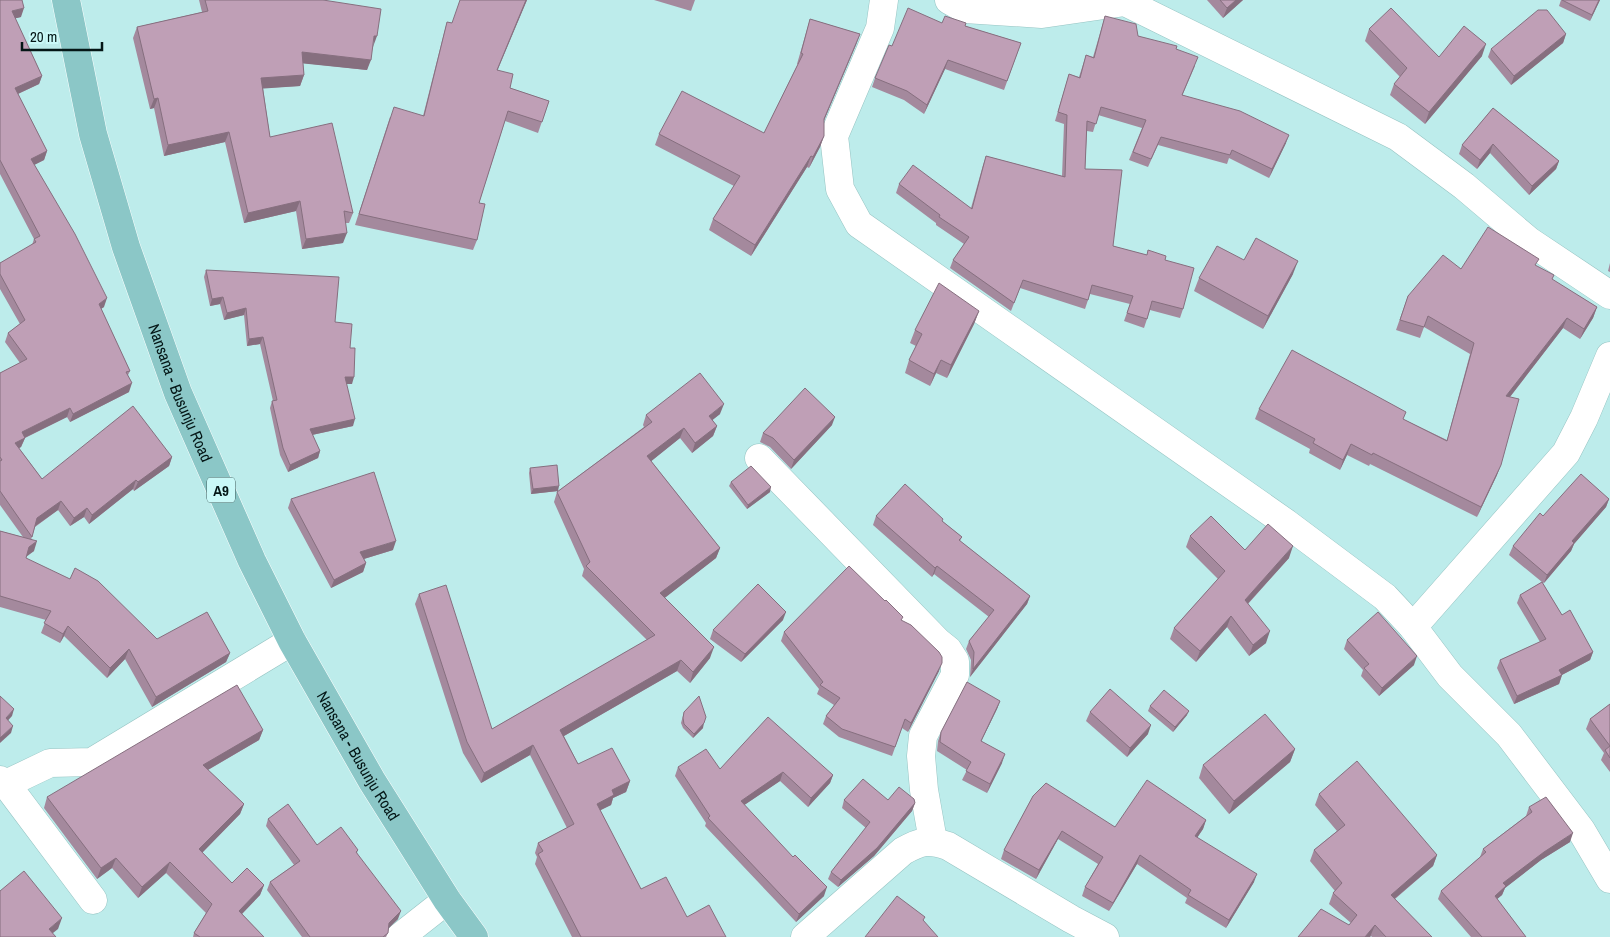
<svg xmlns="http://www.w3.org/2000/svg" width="1610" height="937" viewBox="0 0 1610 937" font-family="'Archivo Narrow',sans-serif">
	<rect width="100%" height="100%" fill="#bdeceb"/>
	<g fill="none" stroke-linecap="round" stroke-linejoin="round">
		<defs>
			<g id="minor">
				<polyline points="884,0 880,28 834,136 840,189 859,224 1286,523 1385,597 1413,627 1450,676 1509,735 1581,830 1610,879"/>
				<polyline points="949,0 965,9 1042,14 1125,2 1398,137 1464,186 1529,241 1610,295"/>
				<polyline points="759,458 938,642 948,650 955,661 955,675 923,736 921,756 924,790 933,841"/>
				<polyline points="1413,627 1566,453 1584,418 1610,356"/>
				<polyline points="0,780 6,784 50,763 92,762 292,641"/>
				<polyline points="6,784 93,900"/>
				<polyline points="400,937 447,900"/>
				<path d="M805 937 903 851C921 841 928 839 948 846L1071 919 1105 937"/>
			</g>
			<g id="major">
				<path id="s1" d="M66 0 93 134 126 247 178 393 252 561 292 641 372 781 447 900 474 937"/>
			</g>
		</defs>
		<use href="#minor" stroke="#96c4c3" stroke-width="29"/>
		<use href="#major" stroke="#fff" stroke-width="29"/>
		<use href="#minor" stroke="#fff" stroke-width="28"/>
		<use href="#major" stroke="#8bc7c7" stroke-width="28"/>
	</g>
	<g fill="#a4899d">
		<polygon points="0,0 21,17 15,18 42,76 39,84 18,94 47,151 44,160 34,165 104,307 101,309 130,371 128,375 129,392 70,422 67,417 25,438 21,447 19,448 42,479 172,457 169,466 134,491 133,489 89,524 84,517 70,526 58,510 35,527 31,540 34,551 26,556 26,558 157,639 230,653 226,662 152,707 125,659 107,678 64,636 60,643 41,633 46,620 0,607 0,531 23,537 0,505 0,373 20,363 5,342 8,333 20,324 0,289 0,263 32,245 34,239 0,174"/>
		<polygon points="199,0 323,0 373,46 367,70 303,63 304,75 300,86 263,88 270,137 353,213 349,223 345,223 343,243 302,249 296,211 244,223 225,142 164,156 154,108 150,109 133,38 137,27 202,12"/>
		<polygon points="527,0 497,70 510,88 549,101 538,133 505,121 479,203 477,240 473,250 355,225 390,117 423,116 444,33 447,22 452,23"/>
		<polygon points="654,0 695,0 691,11"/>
		<polygon points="1207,0 1243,0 1223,18"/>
		<polygon points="1561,0 1600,0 1590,21 1559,6"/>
		<polygon points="1105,16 1138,36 1176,49 1195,66 1182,96 1286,143 1269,178 1229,158 1227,164 1158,145 1148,167 1129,160 1142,128 1098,115 1093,132 1087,131 1085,169 1113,246 1165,260 1183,309 1180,318 1150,310 1144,328 1124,321 1130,304 1090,294 1085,309 1020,288 1011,311 950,268 953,260 964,244 936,225 936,223 896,193 899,184 971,208 983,165 986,156 1062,176 1064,124 1055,121 1069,74 1079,77 1086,55 1093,57"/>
		<polygon points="810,19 860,34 824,120 824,136 820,147 809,168 807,167 751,256 709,230 713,219 734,186 655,145 659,134 764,133 798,64 797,64"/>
		<polygon points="942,23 965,26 1021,43 1004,90 945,69 924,114 904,100 872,87 875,78 892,46"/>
		<polygon points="1369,29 1439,57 1482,56 1425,124 1390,95 1394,84 1400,77 1365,41"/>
		<polygon points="1566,34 1563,43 1511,85 1488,57 1491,49"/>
		<polygon points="1493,108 1559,161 1556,169 1529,195 1490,153 1477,169 1459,154 1462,145"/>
		<polygon points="1244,260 1293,274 1263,329 1194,291 1199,278"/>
		<polygon points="1610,263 1610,272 1608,271"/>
		<polygon points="1536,266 1552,280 1597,307 1593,318 1580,339 1563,328 1510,397 1497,475 1477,517 1370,464 1369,466 1347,455 1340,470 1309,453 1310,449 1255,419 1259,409 1403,419 1447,440 1470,354 1424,327 1420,338 1396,330 1408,296 1461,269"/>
		<polygon points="206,270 335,322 350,348 352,384 346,384 353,426 312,435 320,451 318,458 288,472 280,455 270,408 272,401 273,401 260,344 247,346 244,315 224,320 220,304 210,306 204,277"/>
		<polygon points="979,311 974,324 947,378 936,373 930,386 905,373 909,360 916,346 910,343 915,330"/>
		<polygon points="720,414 712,420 717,426 713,436 692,453 680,438 651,461 720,548 716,558 664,598 710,658 690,683 677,671 564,736 578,764 630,781 626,792 613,798 611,805 600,810 641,889 687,917 726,937 572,937 535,864 537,857 535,853 538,843 567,828 530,755 481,783 463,753 415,604 419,594 492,729 647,640 582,576 584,569 554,502 557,492 644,427 643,425 646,415"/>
		<polygon points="832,425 791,469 770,447 760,442 763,433"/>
		<polygon points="530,468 558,491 531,494 529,473"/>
		<polygon points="731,482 770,492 747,509 729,486"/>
		<polygon points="291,499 393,550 364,559 366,563 363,572 331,588 288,508"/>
		<polygon points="1609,499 1606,507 1574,544 1571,551 1544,583 1542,582 1562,615 1593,652 1590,660 1562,675 1559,684 1514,704 1497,668 1500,660 1540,642 1517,603 1520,595 1542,582 1509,555 1513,546 1543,516"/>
		<polygon points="876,516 942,521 962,537 960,541 1030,596 1027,604 970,677 971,660 966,649 969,641 989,617 934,574 932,577 873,525"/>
		<polygon points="1190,536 1245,550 1289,558 1248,604 1266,643 1249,656 1227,627 1196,662 1170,639 1174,628 1218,579 1186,547"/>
		<polygon points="783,620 741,662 710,639 713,630"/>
		<polygon points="902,621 939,671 908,732 902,728 892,756 839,737 823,724 826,716 834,705 817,694 819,689 781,641 784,632"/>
		<polygon points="1347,640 1414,665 1379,696 1361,676 1363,670 1344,649"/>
		<polygon points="1000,701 997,709 981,741 1002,763 987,793 962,780 967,770 937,751 938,741 941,732"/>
		<polygon points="1610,704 1610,772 1601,760 1604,753 1586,729 1590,719"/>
		<polygon points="1150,706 1187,715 1173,732 1148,711"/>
		<polygon points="684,712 703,728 693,738 683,728 681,723"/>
		<polygon points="1090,712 1148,734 1127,757 1086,721"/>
		<polygon points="263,730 259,740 208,770 244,804 240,814 202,853 232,883 264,885 260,895 242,914 264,937 193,937 194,933 206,913 166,873 138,898 112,868 97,879 44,808 47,797"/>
		<polygon points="1295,749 1290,762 1229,814 1199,778 1203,765"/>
		<polygon points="678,767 833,775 830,783 808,807 780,781 744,805 824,896 796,922 705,826 706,823 675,776"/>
		<polygon points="1319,794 1437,855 1433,866 1395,899 1431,937 1372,937 1371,936 1370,937 1298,937 1349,925 1351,923 1329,904 1333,893 1335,891 1310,861 1314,850 1337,831 1315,805"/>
		<polygon points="1033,796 1115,827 1206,820 1203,829 1197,838 1254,882 1226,928 1185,903 1187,898 1137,864 1109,911 1082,896 1085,887 1098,864 1058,839 1036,879 1001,859 1004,850"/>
		<polygon points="844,800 888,800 915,803 912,811 874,856 838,887 828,879 831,872 866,828 842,808"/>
		<polygon points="1529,807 1570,842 1541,860 1505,888 1502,895 1497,899 1526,937 1471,937 1438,899 1441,891 1480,857 1483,849 1526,816"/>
		<polygon points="268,819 317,845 358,850 357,853 398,919 388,928 388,933 386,937 302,937 267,890 270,882 294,865 266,826"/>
	</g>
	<g fill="#866f7f">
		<polygon points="526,0 527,0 493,81 497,70"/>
		<polygon points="1236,0 1243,0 1223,18 1227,8"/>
		<polygon points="1599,0 1600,0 1590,21 1592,15"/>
		<polygon points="24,8 21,17 9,20 12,11"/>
		<polygon points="860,34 856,45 820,130 824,119"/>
		<polygon points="1566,34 1563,43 1511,85 1514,76"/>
		<polygon points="374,36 377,36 373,47"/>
		<polygon points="1486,44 1482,56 1425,124 1429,112"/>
		<polygon points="302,52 371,60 367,70 299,63"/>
		<polygon points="948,60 945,69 924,114 927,105"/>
		<polygon points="304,75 300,86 257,89 261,78"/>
		<polygon points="42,76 39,84 11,97 15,88"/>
		<polygon points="158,98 154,108 150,109 154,99"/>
		<polygon points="229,132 225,142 164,156 168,145"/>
		<polygon points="1289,135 1286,143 1269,178 1272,169"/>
		<polygon points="824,136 820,147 809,168 813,157"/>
		<polygon points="1493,144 1490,153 1477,169 1480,160"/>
		<polygon points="47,151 44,160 28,168 31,159"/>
		<polygon points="811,156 807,167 751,256 755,245"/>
		<polygon points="1559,161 1556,169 1529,195 1532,186"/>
		<polygon points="300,201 296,211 244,223 248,213"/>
		<polygon points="347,233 343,243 302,249 306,239"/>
		<polygon points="1298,261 1293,274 1263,329 1268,316"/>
		<polygon points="223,297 220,304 210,306 212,299"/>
		<polygon points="107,298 104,307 95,312 99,304"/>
		<polygon points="1597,307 1593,318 1580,339 1584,329"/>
		<polygon points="246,308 244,315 224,320 227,313"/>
		<polygon points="979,311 974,324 947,378 951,365"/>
		<polygon points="1567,318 1563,328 1502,407 1506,396"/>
		<polygon points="263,337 260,344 247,346 249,339"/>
		<polygon points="941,360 936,373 930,386 934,374"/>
		<polygon points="345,377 354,377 352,384 342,384"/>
		<polygon points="132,383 129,392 70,422 73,414"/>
		<polygon points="724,404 720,414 705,426 709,416"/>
		<polygon points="70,408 67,417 18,441 22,432"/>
		<polygon points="835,417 832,425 791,469 794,460"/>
		<polygon points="355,419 353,426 307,436 310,429"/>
		<polygon points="717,426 713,436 692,453 695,443"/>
		<polygon points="684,428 680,438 644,467 647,456"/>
		<polygon points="25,438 21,447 12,452 15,443"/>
		<polygon points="1351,444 1347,455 1340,470 1343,460"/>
		<polygon points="320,451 318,458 288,472 290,465"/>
		<polygon points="172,457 169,466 134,491 138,482"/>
		<polygon points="1501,465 1497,475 1477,517 1481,507"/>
		<polygon points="136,480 133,489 89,524 92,515"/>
		<polygon points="559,486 558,491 531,494 533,489"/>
		<polygon points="771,487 770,492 747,509 748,505"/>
		<polygon points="1609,499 1606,507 1574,544 1571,551 1544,583 1547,575 1572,541"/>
		<polygon points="61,501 58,510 34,527 37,518"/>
		<polygon points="87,508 84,517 70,526 74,518"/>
		<polygon points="37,541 34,551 26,557 29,547"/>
		<polygon points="396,541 393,550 357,561 360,552"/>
		<polygon points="1293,546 1289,558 1241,611 1245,600"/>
		<polygon points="720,548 716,558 657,604 660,593"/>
		<polygon points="366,563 363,572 331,588 334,580"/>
		<polygon points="937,566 934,574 932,577 935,568"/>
		<polygon points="1030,596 1027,604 970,677 973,669"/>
		<polygon points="786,612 783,620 741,662 745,654"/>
		<polygon points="1231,616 1227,627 1196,662 1200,651"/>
		<polygon points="68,626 64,636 60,643 63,634"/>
		<polygon points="1270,631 1266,643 1249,656 1253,645"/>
		<polygon points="714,647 710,658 690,683 693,672"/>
		<polygon points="129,649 125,659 107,678 110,668"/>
		<polygon points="1593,652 1590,660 1556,678 1559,670"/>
		<polygon points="230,653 226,662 152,707 156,697"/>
		<polygon points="1417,656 1414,665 1379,696 1382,688"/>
		<polygon points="681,660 677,671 557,740 560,730"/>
		<polygon points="942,663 939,671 908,732 911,723"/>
		<polygon points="1562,675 1559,684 1514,704 1517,696"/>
		<polygon points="1000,701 997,709 977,750 981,741"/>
		<polygon points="14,709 12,716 4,725 6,718"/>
		<polygon points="1189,711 1187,715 1173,732 1175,727"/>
		<polygon points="704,723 703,728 693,738 694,734"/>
		<polygon points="1151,725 1148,734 1127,757 1130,748"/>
		<polygon points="13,726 11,733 0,743 0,738"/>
		<polygon points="263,730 259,740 199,775 203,765"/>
		<polygon points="533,745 530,755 481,783 484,773"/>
		<polygon points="1295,749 1290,762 1229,814 1234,801"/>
		<polygon points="1005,754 1002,763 987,793 990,784"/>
		<polygon points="783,772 780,781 737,810 741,801"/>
		<polygon points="833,775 830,783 808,807 811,798"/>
		<polygon points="630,781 626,792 613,798 611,805 593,814 597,804 612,790"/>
		<polygon points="915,803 912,811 874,856 838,887 841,880"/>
		<polygon points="244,804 240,814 195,860 199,849"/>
		<polygon points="1206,820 1203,829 1192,845 1195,836"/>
		<polygon points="1062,831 1058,839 1036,879 1039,870"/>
		<polygon points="1573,833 1570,842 1541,860 1505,888 1502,895 1491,904 1495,896 1503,883 1544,852"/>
		<polygon points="1140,855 1137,864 1109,911 1113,903"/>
		<polygon points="1437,855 1433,866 1387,905 1391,895"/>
		<polygon points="116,858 112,868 97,879 101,868"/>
		<polygon points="170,862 166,873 138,898 142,887"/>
		<polygon points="1257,874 1254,882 1226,928 1229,920"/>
		<polygon points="264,885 260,895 235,921 239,911"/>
		<polygon points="827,887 824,896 796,922 799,914"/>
		<polygon points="401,911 398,919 386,931 389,923"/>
		<polygon points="62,918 58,929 48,937 49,929"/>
		<polygon points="1375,925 1370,937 1365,937"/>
	</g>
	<g fill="#bf9fb6" stroke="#866f7f">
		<polygon points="0,0 22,0 24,8 12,11 42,76 15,88 47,151 31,159 75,234 107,298 99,304 130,371 126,372 132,383 73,414 70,408 22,432 25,438 15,443 42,479 133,406 172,457 138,482 136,480 92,515 87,508 74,518 61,501 37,518 32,537 0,491 0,461 2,460 0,457 0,373 27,359 8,333 25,320 0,274 0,263 36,242 34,239 40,236 0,160"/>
		<polygon points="205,0 323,0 381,9 377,36 374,36 371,60 302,52 304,75 261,78 270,137 332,123 353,213 344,211 347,233 306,239 300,201 248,213 229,132 168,145 158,98 154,99 137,27 208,11"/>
		<polygon points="460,0 526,0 497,70 513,74 510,88 549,101 542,122 508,111 479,203 485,204 477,240 359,214 394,107 424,116 447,22 452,23"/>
		<polygon points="1220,0 1236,0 1227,8"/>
		<polygon points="1562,0 1599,0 1592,15"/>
		<polygon points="908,8 942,23 945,16 966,23 965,26 1021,43 1007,81 948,60 927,105 907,91 875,78 889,45 892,46"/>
		<polygon points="1391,8 1439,57 1464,26 1486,44 1429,112 1394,84 1407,68 1369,29"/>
		<polygon points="1538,10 1547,10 1566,34 1514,76 1491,49"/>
		<polygon points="1105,16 1136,24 1138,36 1177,46 1176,49 1198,57 1182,95 1240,111 1289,135 1272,169 1232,150 1230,155 1161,137 1151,159 1133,152 1146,120 1101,107 1096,124 1087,121 1085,169 1122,170 1113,246 1147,255 1148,250 1166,256 1165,260 1194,268 1183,309 1152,301 1147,319 1127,313 1133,296 1092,285 1088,300 1023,280 1014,303 953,260 969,237 939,217 940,215 899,184 913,165 972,209 986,156 1065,177 1067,115 1058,112 1069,74 1080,78 1086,55 1094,58"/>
		<polygon points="810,19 860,34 824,119 824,136 813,157 811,156 755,245 713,219 740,176 659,134 682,91 764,133 803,54 801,53"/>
		<polygon points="1493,108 1559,161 1532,186 1493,144 1480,160 1462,145"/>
		<polygon points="1488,227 1539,259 1535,265 1554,275 1552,279 1597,307 1584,329 1567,318 1506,396 1519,399 1501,465 1481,507 1373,453 1372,455 1351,444 1343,460 1313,443 1315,439 1259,409 1292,350 1406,412 1403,419 1447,441 1474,343 1428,316 1424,327 1400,320 1408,296 1443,255 1461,269"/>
		<polygon points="1256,238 1298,261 1268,316 1199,278 1217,246 1244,260"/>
		<polygon points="206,270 339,277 335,322 352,324 350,348 355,348 354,377 345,377 355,419 310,429 320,451 290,465 283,448 272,401 277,400 263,337 249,339 246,308 227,313 223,297 212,299"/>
		<polygon points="939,283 979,311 951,365 941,360 934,374 909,360 922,334 915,330"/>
		<polygon points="700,373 724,404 709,416 717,426 695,443 684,428 647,456 720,548 660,593 714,647 693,672 681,660 560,730 578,764 612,748 630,781 612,790 614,795 597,804 641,889 666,877 687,917 709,905 726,937 581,937 538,854 543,851 538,843 574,824 533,745 484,773 467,742 419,594 446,585 492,729 655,635 586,566 590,562 557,492 652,422 646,415"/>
		<polygon points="805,388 835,417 794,460 773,438 763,433"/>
		<polygon points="557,465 559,486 533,489 530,468"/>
		<polygon points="751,466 771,487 748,505 731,482"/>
		<polygon points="374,472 396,541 360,552 366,563 334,580 291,499"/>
		<polygon points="1581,474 1609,499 1572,541 1574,543 1547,575 1513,546 1540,513 1543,516"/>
		<polygon points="905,484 943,519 942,521 962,537 959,540 1030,596 973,669 974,652 969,641 994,610 937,566 935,568 876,516"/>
		<polygon points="1211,516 1245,550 1268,524 1293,546 1245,600 1270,631 1253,645 1231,616 1200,651 1174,628 1225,571 1190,536"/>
		<polygon points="0,531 37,541 29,547 26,558 70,579 75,568 98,581 157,639 207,612 230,653 156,697 129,649 110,668 68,626 63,634 44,623 51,611 0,596"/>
		<polygon points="849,566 885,601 886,600 903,617 901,620 911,625 939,652 942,657 942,663 911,723 905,719 895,747 842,729 826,716 840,698 820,685 823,682 784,632"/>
		<polygon points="1542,582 1562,615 1570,610 1593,652 1559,670 1562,675 1517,696 1500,660 1546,639 1520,595"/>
		<polygon points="758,584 786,612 745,654 713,630"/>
		<polygon points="1378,612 1417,656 1382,688 1364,668 1369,664 1347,640"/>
		<polygon points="967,682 1000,701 981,741 1005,754 990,784 966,771 971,762 940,742 941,732"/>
		<polygon points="237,685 263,730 203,765 244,804 199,849 232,883 247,868 264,885 239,911 264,937 200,937 194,933 212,904 170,862 142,887 116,858 101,868 47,797"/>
		<polygon points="1110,689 1151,725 1130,748 1090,712"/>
		<polygon points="1164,690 1189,711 1175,727 1150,706"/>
		<polygon points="0,696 14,709 6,718 13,726 0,738"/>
		<polygon points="699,696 706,717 704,723 694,734 684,724 683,718 684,712"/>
		<polygon points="1610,704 1610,758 1605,750 1610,746 1590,719"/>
		<polygon points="1265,714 1295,749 1234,801 1203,765"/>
		<polygon points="768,717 833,775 811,798 783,772 741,801 793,857 795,855 827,887 799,914 708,818 710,816 678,767 706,749 720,769"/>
		<polygon points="1357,761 1437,855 1391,895 1432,937 1386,937 1375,925 1365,937 1298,937 1321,909 1349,925 1357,915 1333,893 1342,883 1314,850 1345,825 1319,794"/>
		<polygon points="863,779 888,800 899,787 914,799 915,803 877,848 841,880 831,872 870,822 844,800"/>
		<polygon points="1147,780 1206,820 1195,836 1257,874 1229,920 1188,895 1191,890 1140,855 1113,903 1085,887 1103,857 1062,831 1039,870 1004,850 1033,796 1046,783 1115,827"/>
		<polygon points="1546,797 1573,833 1544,852 1503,883 1506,886 1495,896 1526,937 1482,937 1441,891 1486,852 1483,849 1532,812 1529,807"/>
		<polygon points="288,804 317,845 341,827 358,850 356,852 401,911 389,923 388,933 383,937 310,937 270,882 300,861 268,819"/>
		<polygon points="24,871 62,918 49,929 56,937 0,937 0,891"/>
		<polygon points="897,896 925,917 923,920 938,937 865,937"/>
	</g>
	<g text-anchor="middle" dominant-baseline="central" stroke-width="5" stroke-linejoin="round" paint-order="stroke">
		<rect fill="#caf9f8" stroke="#3f5a5a" stroke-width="1" x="207" y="477.5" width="28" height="25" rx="4"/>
		<g font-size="15" font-weight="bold" fill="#041616">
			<text x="221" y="490">A9</text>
		</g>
		<g font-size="16" fill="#041616" stroke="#caf9f8">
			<text stroke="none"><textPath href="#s1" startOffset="410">Nansana - Busunju Road</textPath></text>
			<text stroke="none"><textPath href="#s1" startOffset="815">Nansana - Busunju Road</textPath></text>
		</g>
	</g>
	<path d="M22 42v8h80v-8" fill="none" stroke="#041616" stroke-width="2.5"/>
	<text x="30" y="42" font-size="15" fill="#041616" stroke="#caf9f8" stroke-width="4" paint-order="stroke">20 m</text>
</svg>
